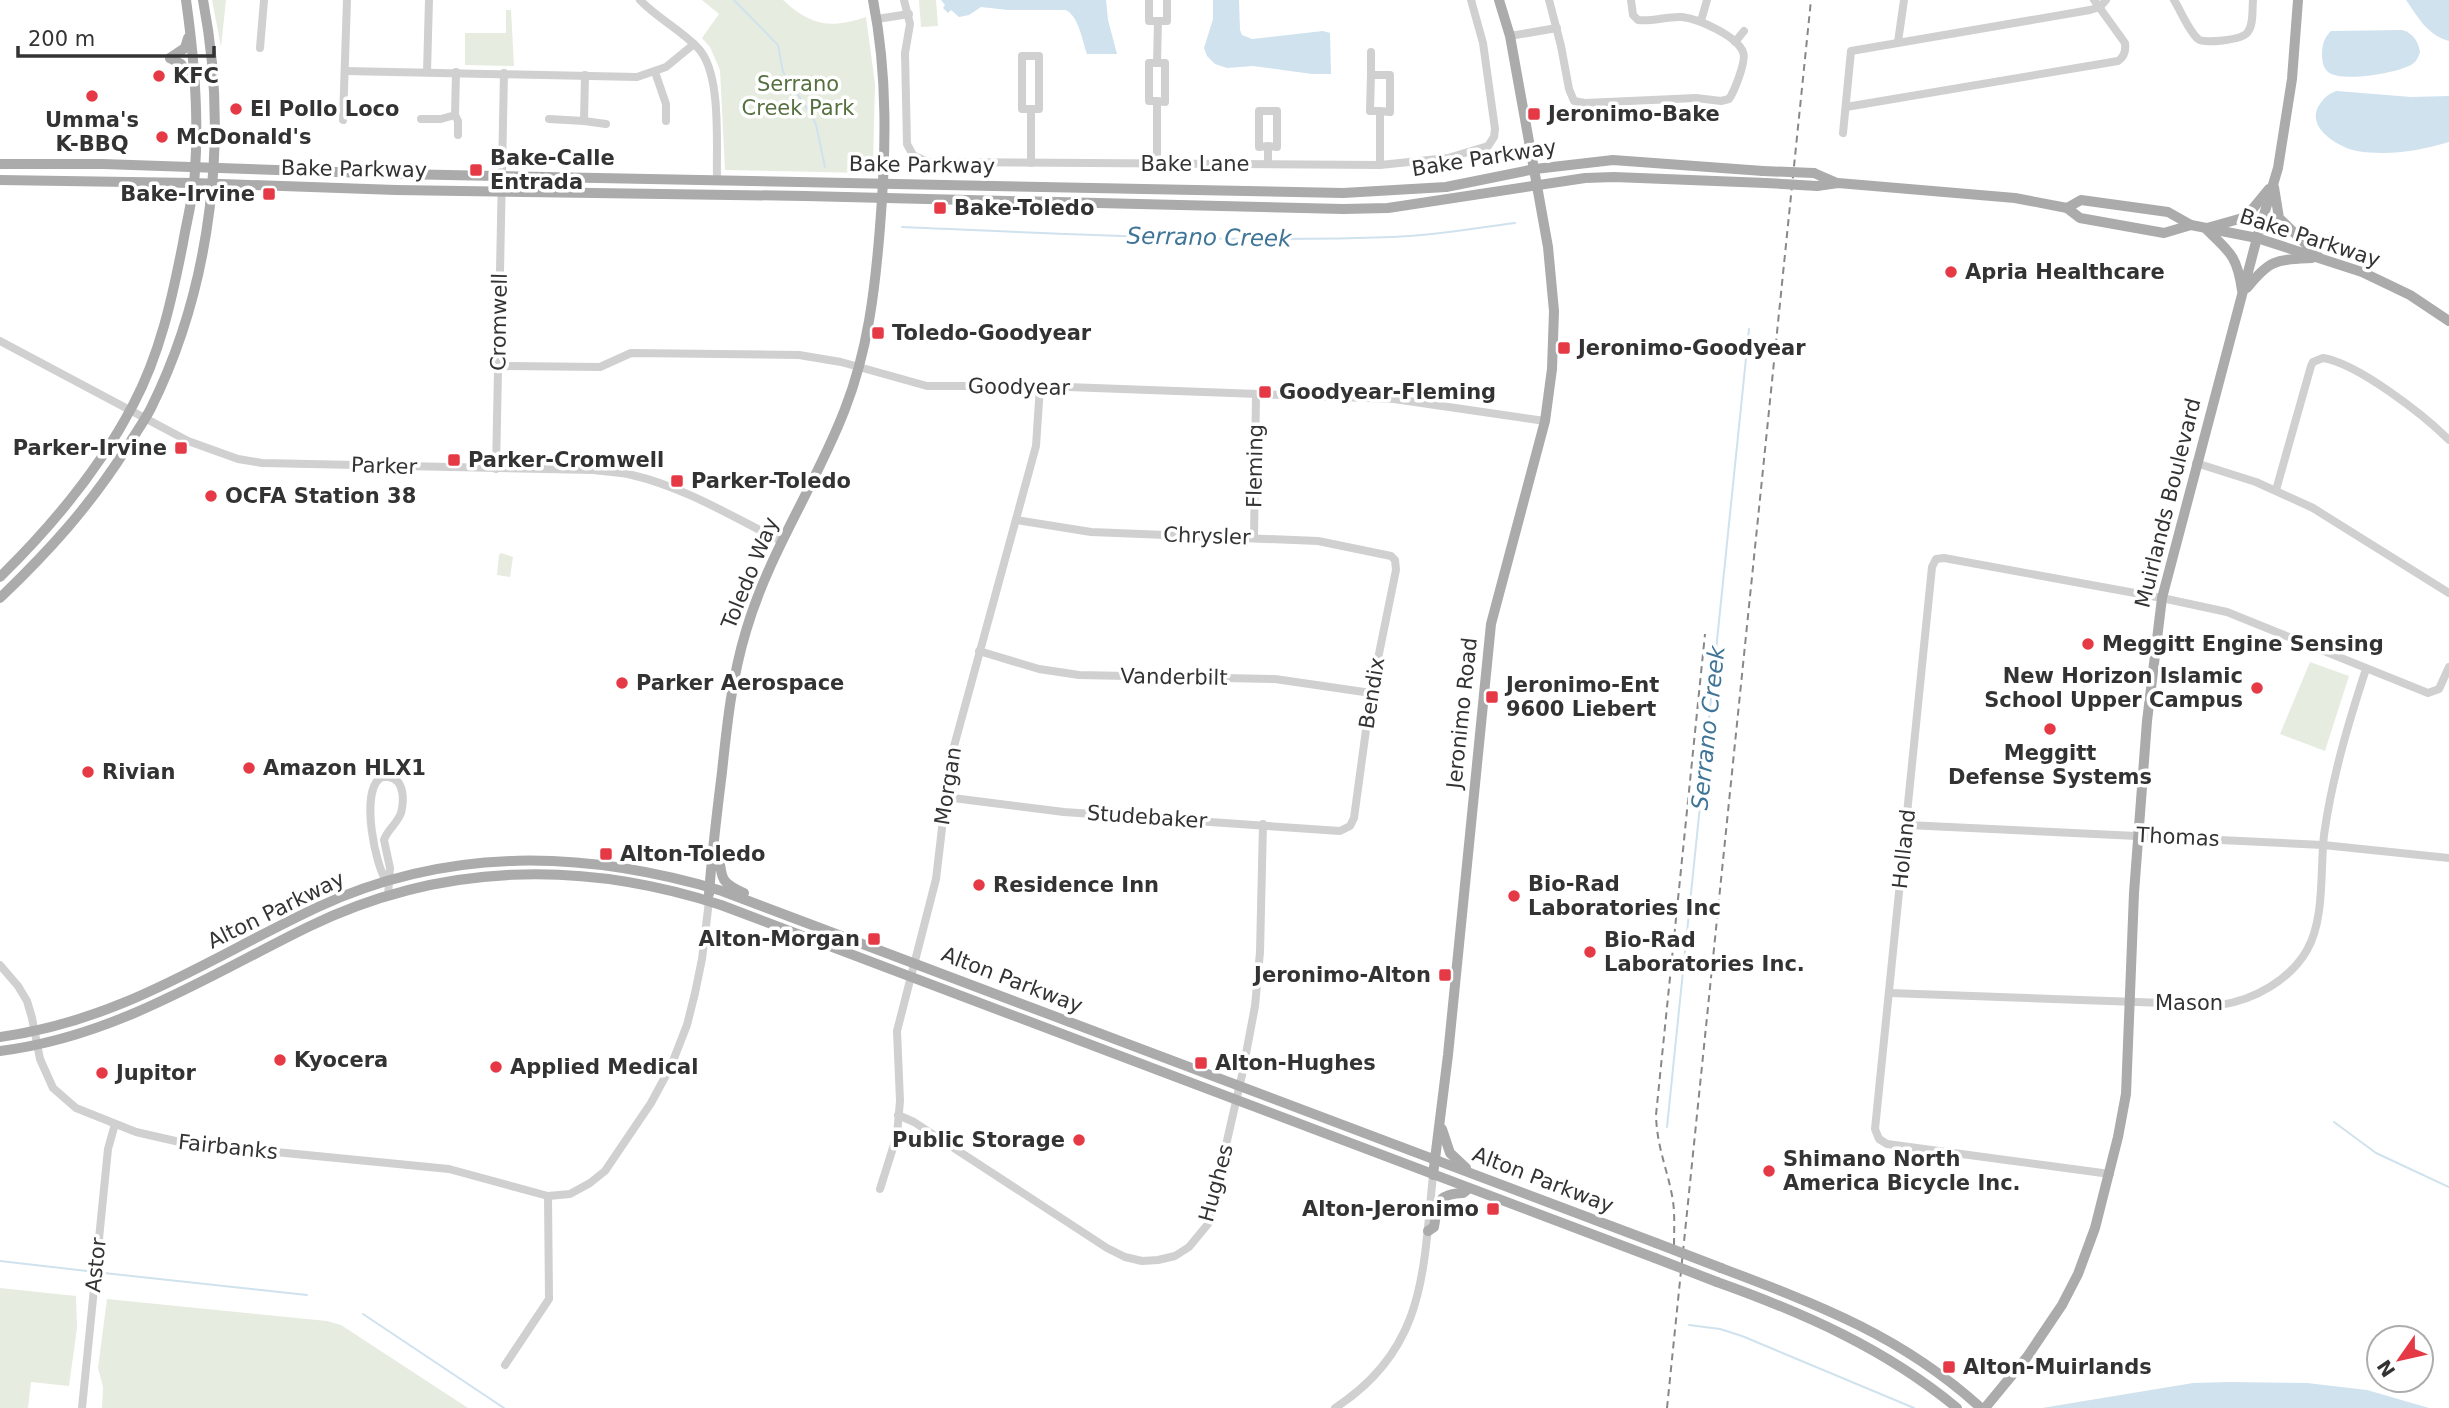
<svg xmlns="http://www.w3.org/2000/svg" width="2449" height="1408" viewBox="0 0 2449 1408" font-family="'DejaVu Sans',sans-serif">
	<rect width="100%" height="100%" fill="#fff"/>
	<g fill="#e6ecdf">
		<polygon points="212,0 226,0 221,47"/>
		<path d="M702 0H783C811 26 830 29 866 17L875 84 873 164 866 173 725 170 720 70 710 47 702 38 719 14Z"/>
		<polygon points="919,0 936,0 938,26 921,27"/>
		<polygon points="506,10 511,10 514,66 465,65 465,33 506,33"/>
		<polygon points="501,553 513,557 510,577 497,575 499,555"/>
		<polygon points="2310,662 2349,676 2325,751 2280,734"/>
		<polygon points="0,1288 76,1296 77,1328 69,1386 31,1382 28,1408 0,1408"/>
		<polygon points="107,1299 327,1321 341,1325 468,1408 102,1408 103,1387 98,1368"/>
	</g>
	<g fill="#cfe2ee">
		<path d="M941 0H1106L1108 20 1117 54H1087C1082 40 1079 17 1066 10H1008L981 7 969 15 959 17 951 10 948 13 943 8 945 5Z"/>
		<polygon points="1213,0 1239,0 1240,30 1242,35 1252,39 1323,31 1330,33 1331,74 1312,74 1253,66 1227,68 1215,64 1207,56 1204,48 1213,19"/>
		<path d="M2406 0H2449V41C2427 35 2418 17 2406 0Z"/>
		<path d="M2402 30C2413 33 2418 41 2420 52 2418 58 2416 62 2411 65 2396 73 2342 83 2328 72 2322 67 2322 58 2322 51 2323 42 2325 37 2331 31Z"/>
		<path d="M2337 91 2411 97 2449 96V142C2419 151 2388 156 2357 151 2337 147 2304 126 2320 104 2325 97 2329 93 2337 91Z"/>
		<polygon points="2229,1382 2307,1383 2367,1390 2429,1408 2042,1408 2193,1383"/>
	</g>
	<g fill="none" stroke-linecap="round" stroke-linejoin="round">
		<g stroke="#cfe2ee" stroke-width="2">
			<polyline points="734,0 778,45 783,72 812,116 816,125 825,167"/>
			<path d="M902 227C1066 234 1230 243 1393 237 1434 236 1475 228 1515 223"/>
			<polyline points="2334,1122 2376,1153 2449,1187"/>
			<polyline points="1667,1127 1749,329"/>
			<polyline points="0,1261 87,1271"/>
			<polyline points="104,1273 307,1295"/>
			<polyline points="363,1314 504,1408"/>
			<polyline points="1689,1325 1720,1329 1742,1336 1914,1408"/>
		</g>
		<g stroke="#d0d0d0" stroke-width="8">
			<path d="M640 0C657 18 681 30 698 48 722 73 716 145 717 179"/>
			<polyline points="904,0 910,24 905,53 907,144 913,155 928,162 1380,165 1448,158 1488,146 1494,137 1495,129 1483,43 1471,0"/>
			<polyline points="1149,0 1149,21 1167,21 1167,0"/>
			<path d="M1549 0 1561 46 1569 89 1574 101 1585 103 1696 98 1721 101 1729 99C1734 92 1747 60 1743 52 1737 36 1699 19 1682 17 1667 16 1652 22 1638 20L1633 15 1631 0"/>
			<path d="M2174 0C2181 11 2188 30 2198 39 2204 44 2241 40 2247 33 2254 26 2252 9 2253 0"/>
			<polyline points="877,19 909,14"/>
			<polyline points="1701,21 1707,0"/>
			<polyline points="1510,36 1557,28"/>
			<polyline points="1735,42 1744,31"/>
			<polyline points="1898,42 1904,0"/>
			<polyline points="260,48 264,0"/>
			<polyline points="1157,63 1158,21"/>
			<polyline points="345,71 637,77 666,67 694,44"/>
			<polyline points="427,72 429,0"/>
			<polyline points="655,72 666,104 666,121"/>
			<polyline points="1371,75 1371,52"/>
			<polyline points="1157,101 1149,101 1149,63 1165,63 1165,102 1157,101 1157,164"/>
			<path d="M1846 107 2118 61C2124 57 2126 50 2125 43L2094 0"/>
			<polyline points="1031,109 1022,109 1022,56 1039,56 1039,109 1031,109 1031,163"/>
			<polyline points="455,115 458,121 458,135"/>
			<polyline points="421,119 441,119 455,115 456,72"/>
			<polyline points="549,119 584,121 585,75"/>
			<polyline points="343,120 347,0"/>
			<polyline points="584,121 606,124"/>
			<polyline points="1843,133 1851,51 2090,10 2100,7 2106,0"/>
			<polyline points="1268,146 1259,147 1259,111 1277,111 1277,147 1268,146 1268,164"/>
			<polyline points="1380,165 1380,111 1390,112 1390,75 1371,75 1370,111 1380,111"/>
			<path d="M0 341 188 441 238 459 262 463 594 470C606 472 620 472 632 475 684 487 733 517 781 541"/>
			<polyline points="497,366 600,367 631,353 799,355 841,362 927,386 1040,386 1394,399 1545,421"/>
			<polyline points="2196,463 2256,482 2313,508 2449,593"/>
			<polyline points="496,469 504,73"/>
			<path d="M2276 490 2311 366 2313 362 2323 358C2357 363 2424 415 2449 440"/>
			<polyline points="1254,538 1256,395"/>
			<polyline points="979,651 1039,669 1079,675 1275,679 1371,693"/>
			<polyline points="945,797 1064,812 1340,831 1350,826 1354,818 1371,693 1396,570 1395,560 1391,556 1318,541 1091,532 1016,520"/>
			<polyline points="1907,825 2323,845 2449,858"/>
			<path d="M387 882C375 866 361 795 379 779 382 776 384 777 389 777 405 780 404 801 401 813 397 824 387 830 384 840L390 868 388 896"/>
			<polyline points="0,965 18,986 27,1001 32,1018 40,1059 53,1088 76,1108 136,1132 184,1143 449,1169 548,1196 570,1194 590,1183 605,1171 651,1103 671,1066 687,1025 695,993 702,959 709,901"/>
			<path d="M1890 993 2220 1005C2254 1000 2290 980 2307 950 2325 919 2320 870 2324 835 2332 778 2348 724 2366 669"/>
			<polyline points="898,1115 914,1122 1107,1248 1125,1257 1142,1261 1158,1260 1175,1256 1189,1247 1208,1224 1242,1075 1255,1006 1260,952 1263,824"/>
			<polyline points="2110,1174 1887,1144 1879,1139 1875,1129 1932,567 1936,559 1944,558 2162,598 2227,612 2428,693 2439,689 2449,667"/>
			<polyline points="880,1189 897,1135 900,1101 897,1031 936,879 950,761 1036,446 1040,386"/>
			<polyline points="505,1365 549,1299 548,1196"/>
			<polyline points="82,1408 108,1149 115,1124"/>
			<path d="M1335 1408C1426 1349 1423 1272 1433 1175"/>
		</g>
		<g stroke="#ababab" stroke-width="10">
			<polyline points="170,58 185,48 188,38"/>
			<polyline points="170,58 181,64 194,82"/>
			<polyline points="0,164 103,164 397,174 1343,193 1446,187 1535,169 1613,160 1763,171"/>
			<polyline points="1814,173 1837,183"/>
			<polyline points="0,180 194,183 396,190 805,196 1343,209 1388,208 1585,178 1614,177 1766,183"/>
			<polyline points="1817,186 1838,183 2015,198 2067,208 2080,218 2164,233 2191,225"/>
			<polyline points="2274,187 2279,218 2318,256"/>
			<polyline points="2067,208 2081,200 2168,212 2191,225 2257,238 2362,272 2410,295 2449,321"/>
			<polyline points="2207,228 2246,217 2269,189"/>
			<path d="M2207 230C2230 252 2237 256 2242 290"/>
			<path d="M2247 288C2270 259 2276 260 2312 258"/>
			<path d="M0 577C52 526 99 470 133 405 160 354 172 299 183 243 187 219 194 195 195 170 199 114 194 56 186 0"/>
			<path d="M0 598C49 551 89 507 126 449 134 435 144 422 151 408 212 285 229 135 203 0"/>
			<path d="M715 849C727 874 712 879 744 893"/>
			<path d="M709 894C712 853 717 812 722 772 727 724 732 677 746 631 769 552 816 485 845 409 868 350 875 290 880 227 886 152 888 75 873 0"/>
			<path d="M0 1037C123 1020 209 958 318 907 449 846 585 850 722 891L1656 1243"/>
			<path d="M0 1051C114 1037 208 976 308 927 441 862 583 860 721 905L1655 1258"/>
			<polyline points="1442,1129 1450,1153 1466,1168"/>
			<polyline points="1433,1175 1448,1055 1491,624 1545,421 1552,369 1554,311 1548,247 1510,36 1499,0"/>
			<path d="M1428 1231 1434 1227C1438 1203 1436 1194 1463 1193L1468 1189"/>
			<path d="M1721 1268C1819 1305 1902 1336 1981 1408"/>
			<path d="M1717 1282C1804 1313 1886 1349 1957 1408"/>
			<polyline points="1985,1408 2027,1357 2062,1305 2078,1274 2095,1228 2118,1137 2126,1094 2134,893 2147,721 2162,598 2257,238 2278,168 2292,79 2298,0"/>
		</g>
		<g stroke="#888" stroke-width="2" stroke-dasharray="7 5" stroke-linecap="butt">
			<path d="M1674 1245C1674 1230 1675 1216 1673 1201 1668 1170 1657 1149 1656 1115L1705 634"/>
			<polyline points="1667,1408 1811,0"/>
		</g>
		<g stroke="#ababab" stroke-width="10">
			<polyline points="1763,171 1814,173"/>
			<polyline points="1766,183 1817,186"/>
			<polyline points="1656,1243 1721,1268"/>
			<polyline points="1655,1258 1717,1282"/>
		</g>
	</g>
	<g fill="#e63946" stroke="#fff" stroke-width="2.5">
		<circle cx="159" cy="76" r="7"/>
		<circle cx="92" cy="96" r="7"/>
		<circle cx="236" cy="109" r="7"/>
		<rect x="1527" y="107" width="14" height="14" rx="3.5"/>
		<circle cx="162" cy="137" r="7"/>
		<rect x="469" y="163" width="14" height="14" rx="3.5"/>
		<rect x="262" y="187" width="14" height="14" rx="3.5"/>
		<rect x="933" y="201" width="14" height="14" rx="3.5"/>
		<circle cx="1951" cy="272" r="7"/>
		<rect x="871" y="326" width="14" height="14" rx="3.5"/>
		<rect x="1557" y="341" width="14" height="14" rx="3.5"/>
		<rect x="1258" y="385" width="14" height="14" rx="3.5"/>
		<rect x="174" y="441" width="14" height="14" rx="3.5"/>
		<rect x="447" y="453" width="14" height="14" rx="3.5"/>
		<rect x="670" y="474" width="14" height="14" rx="3.5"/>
		<circle cx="211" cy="496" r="7"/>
		<circle cx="2088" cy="644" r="7"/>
		<circle cx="622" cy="683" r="7"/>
		<circle cx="2257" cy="688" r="7"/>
		<rect x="1485" y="690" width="14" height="14" rx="3.5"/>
		<circle cx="2050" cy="729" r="7"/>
		<circle cx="249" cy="768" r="7"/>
		<circle cx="88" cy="772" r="7"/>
		<rect x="599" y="847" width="14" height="14" rx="3.5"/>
		<circle cx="979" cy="885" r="7"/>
		<circle cx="1514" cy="896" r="7"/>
		<rect x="867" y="932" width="14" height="14" rx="3.5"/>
		<circle cx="1590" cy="952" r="7"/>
		<rect x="1438" y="968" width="14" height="14" rx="3.5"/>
		<circle cx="280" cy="1060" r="7"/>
		<rect x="1194" y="1056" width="14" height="14" rx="3.5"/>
		<circle cx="496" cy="1067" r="7"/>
		<circle cx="102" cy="1073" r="7"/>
		<circle cx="1079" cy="1140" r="7"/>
		<circle cx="1769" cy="1171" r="7"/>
		<rect x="1486" y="1202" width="14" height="14" rx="3.5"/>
		<rect x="1942" y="1360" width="14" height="14" rx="3.5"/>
	</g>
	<g text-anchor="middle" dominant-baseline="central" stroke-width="7" stroke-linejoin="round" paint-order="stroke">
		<g font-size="21" font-weight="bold" fill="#333" stroke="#fff" text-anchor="start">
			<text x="173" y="76">KFC</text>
			<text x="250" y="109">El Pollo Loco</text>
			<text x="1548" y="114">Jeronimo-Bake</text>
			<text x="92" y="120" text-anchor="middle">Umma's<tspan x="92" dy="24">K-BBQ</tspan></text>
			<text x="176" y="137">McDonald's</text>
			<text x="490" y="158">Bake-Calle<tspan x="490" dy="24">Entrada</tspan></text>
			<text x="255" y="194" text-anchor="end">Bake-Irvine</text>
			<text x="954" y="208">Bake-Toledo</text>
			<text x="1965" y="272">Apria Healthcare</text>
			<text x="892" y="333">Toledo-Goodyear</text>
			<text x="1578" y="348">Jeronimo-Goodyear</text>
			<text x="1279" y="392">Goodyear-Fleming</text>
			<text x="167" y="448" text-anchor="end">Parker-Irvine</text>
			<text x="468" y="460">Parker-Cromwell</text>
			<text x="691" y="481">Parker-Toledo</text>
			<text x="225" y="496">OCFA Station 38</text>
			<text x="2102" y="644">Meggitt Engine Sensing</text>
			<text x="2243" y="676" text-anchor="end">New Horizon Islamic<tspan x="2243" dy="24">School Upper Campus</tspan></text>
			<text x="636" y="683">Parker Aerospace</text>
			<text x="1506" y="685">Jeronimo-Ent<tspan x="1506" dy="24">9600 Liebert</tspan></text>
			<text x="2050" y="753" text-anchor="middle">Meggitt<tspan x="2050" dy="24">Defense Systems</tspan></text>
			<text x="263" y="768">Amazon HLX1</text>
			<text x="102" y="772">Rivian</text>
			<text x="620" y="854">Alton-Toledo</text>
			<text x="1528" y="884">Bio-Rad<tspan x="1528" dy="24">Laboratories Inc</tspan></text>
			<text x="993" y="885">Residence Inn</text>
			<text x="860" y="939" text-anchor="end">Alton-Morgan</text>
			<text x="1604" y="940">Bio-Rad<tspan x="1604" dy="24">Laboratories Inc.</tspan></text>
			<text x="1431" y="975" text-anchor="end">Jeronimo-Alton</text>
			<text x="294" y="1060">Kyocera</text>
			<text x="1215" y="1063">Alton-Hughes</text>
			<text x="510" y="1067">Applied Medical</text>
			<text x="116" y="1073">Jupitor</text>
			<text x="1065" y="1140" text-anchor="end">Public Storage</text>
			<text x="1783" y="1159">Shimano North<tspan x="1783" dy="24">America Bicycle Inc.</tspan></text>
			<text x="1479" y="1209" text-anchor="end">Alton-Jeronimo</text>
			<text x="1963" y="1367">Alton-Muirlands</text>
		</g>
		<g font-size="21" fill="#56703f" stroke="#fff">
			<text x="798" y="84">Serrano<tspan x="798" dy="24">Creek Park</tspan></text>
		</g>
		<g font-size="21" fill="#333" stroke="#fff">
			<text transform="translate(1484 158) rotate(-9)">Bake Parkway</text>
			<text x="1195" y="164">Bake Lane</text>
			<text transform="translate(922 165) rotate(1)">Bake Parkway</text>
			<text transform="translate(354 169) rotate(1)">Bake Parkway</text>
			<text transform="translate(2310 238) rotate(18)">Bake Parkway</text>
			<text transform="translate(499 322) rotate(-89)">Cromwell</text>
			<text transform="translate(1019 387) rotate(1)">Goodyear</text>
			<text transform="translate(384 466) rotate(2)">Parker</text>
			<text transform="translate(1255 466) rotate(-89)">Fleming</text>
			<text transform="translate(2168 503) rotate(-76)">Muirlands Boulevard</text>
			<text transform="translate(1207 536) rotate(2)">Chrysler</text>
			<text transform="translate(750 573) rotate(-68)">Toledo Way</text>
			<text transform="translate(1174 677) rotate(1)">Vanderbilt</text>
			<text transform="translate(1372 693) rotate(-81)">Bendix</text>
			<text transform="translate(1462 713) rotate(-84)">Jeronimo Road</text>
			<text transform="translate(948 786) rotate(-81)">Morgan</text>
			<text transform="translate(1147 817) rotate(4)">Studebaker</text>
			<text transform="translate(2178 837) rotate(3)">Thomas</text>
			<text transform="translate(1904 849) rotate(-84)">Holland</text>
			<text transform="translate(276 910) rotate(-26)">Alton Parkway</text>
			<text transform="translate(1012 980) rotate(21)">Alton Parkway</text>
			<text x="2189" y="1003">Mason</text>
			<text transform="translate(228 1147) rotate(6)">Fairbanks</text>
			<text transform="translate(1543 1180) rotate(21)">Alton Parkway</text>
			<text transform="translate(1216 1183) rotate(-75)">Hughes</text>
			<text transform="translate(96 1265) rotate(-84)">Astor</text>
		</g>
		<g font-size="23" font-style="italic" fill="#3f7597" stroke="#fff">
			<text transform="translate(1209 237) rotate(1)">Serrano Creek</text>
			<text transform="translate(1708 728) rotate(-84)">Serrano Creek</text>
		</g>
	</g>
	<g transform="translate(2400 1359) rotate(236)"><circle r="33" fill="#ffffff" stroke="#adadad" stroke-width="2"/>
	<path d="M0-5L12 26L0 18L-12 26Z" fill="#e63946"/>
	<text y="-10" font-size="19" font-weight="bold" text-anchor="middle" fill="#333333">N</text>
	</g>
	<path d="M18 46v10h196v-10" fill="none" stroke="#333333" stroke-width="3.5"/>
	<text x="28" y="46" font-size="21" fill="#333333" stroke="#ffffff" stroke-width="5" paint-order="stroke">200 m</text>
</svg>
